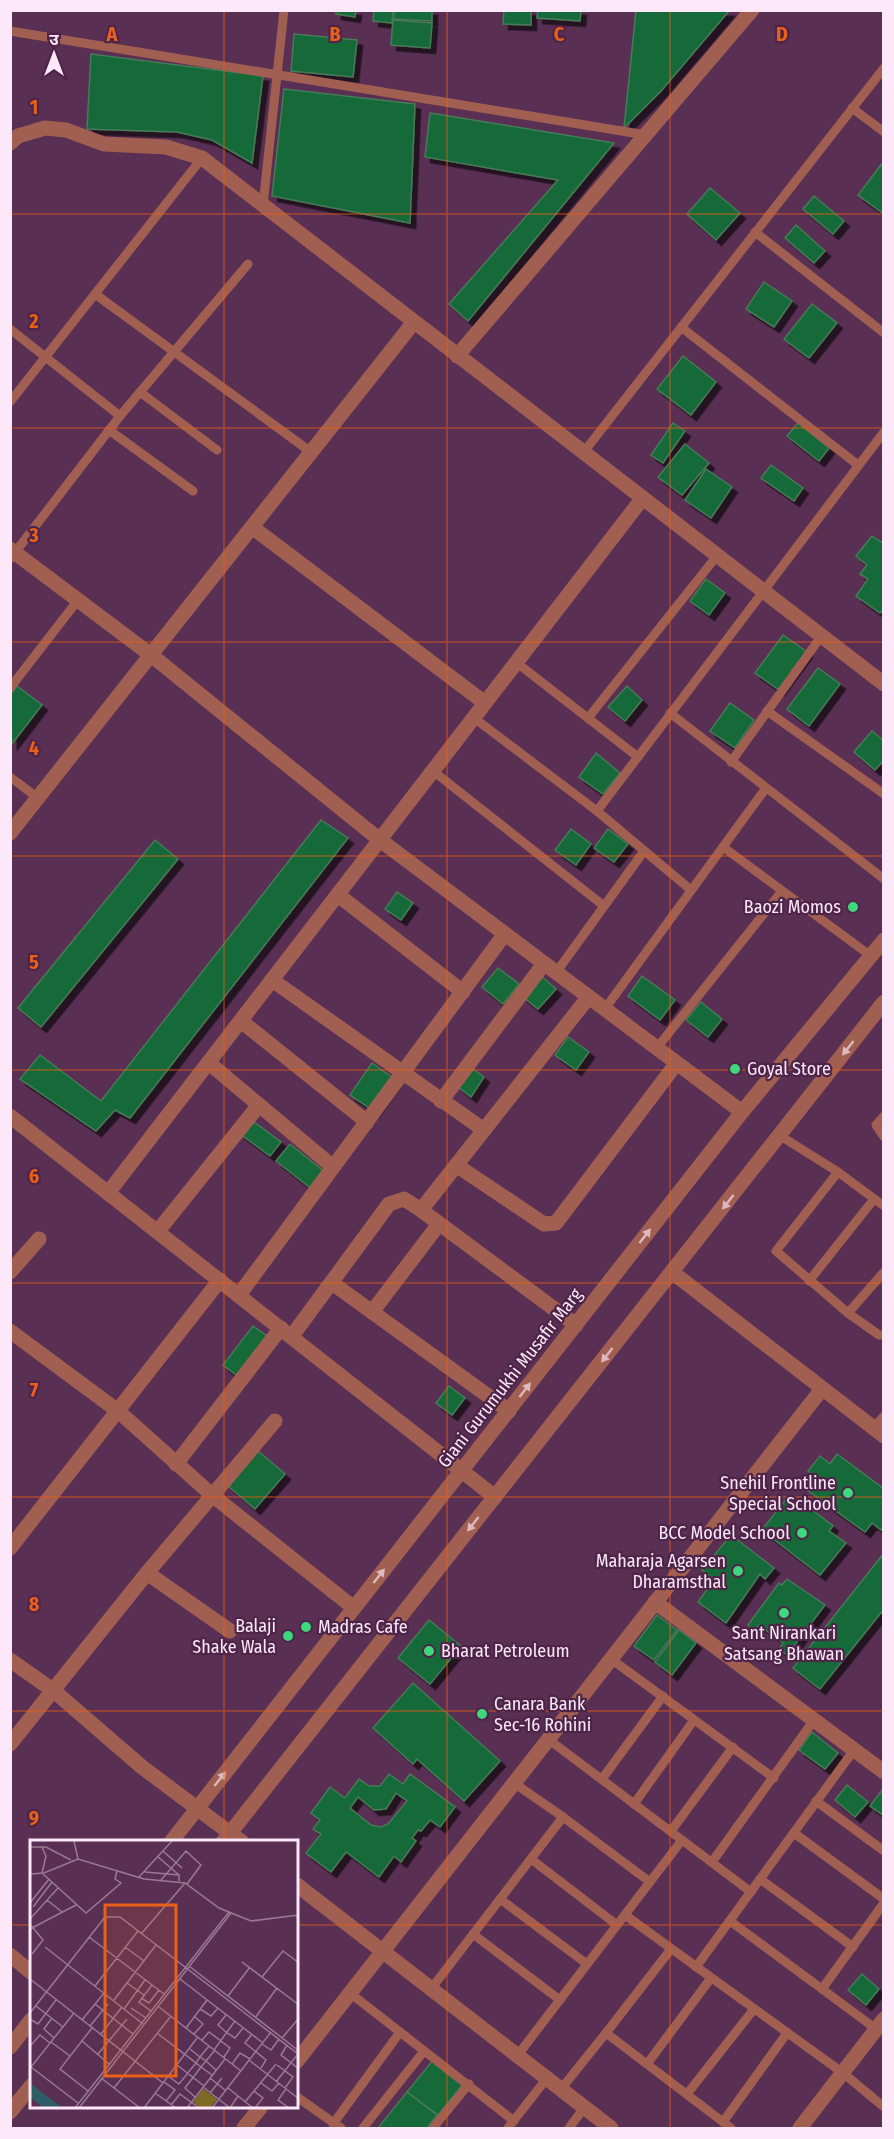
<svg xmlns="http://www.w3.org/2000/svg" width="894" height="2139" viewBox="0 0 894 2139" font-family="'Fira Sans Condensed','Noto Sans Devanagari',sans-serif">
	<defs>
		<filter id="shadow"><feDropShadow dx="5.5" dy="5.5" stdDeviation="0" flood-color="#0009"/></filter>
	</defs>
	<rect width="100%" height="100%" fill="#592f53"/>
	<g fill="#126938" stroke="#477b57" stroke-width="1.5" fill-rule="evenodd" filter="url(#shadow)">
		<polygon points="336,10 356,10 355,17 336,14"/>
		<polygon points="374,10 393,10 392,23 373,21"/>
		<polygon points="395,10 432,10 432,21 394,19"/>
		<polygon points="504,10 531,10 531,25 503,24"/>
		<polygon points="538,10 581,10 580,21 537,18"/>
		<polygon points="636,10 729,11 661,91 624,128"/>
		<polygon points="393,20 432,23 430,48 391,45"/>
		<polygon points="294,34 357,40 353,77 291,71"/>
		<polygon points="91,54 263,76 252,163 212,140 177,132 87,129"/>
		<polygon points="284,89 415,104 410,223 272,196"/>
		<polygon points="430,113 614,143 468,321 449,304 558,180 425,157"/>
		<polygon points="884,161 884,214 858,195"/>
		<polygon points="710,188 740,213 716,240 687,214"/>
		<polygon points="814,196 844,221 833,234 803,209"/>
		<polygon points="796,225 825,251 814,263 785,238"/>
		<polygon points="764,282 792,301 774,327 746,309"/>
		<polygon points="812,304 837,323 809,358 784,339"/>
		<polygon points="683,356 716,382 691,415 657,389"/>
		<polygon points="673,423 685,431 663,463 651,455"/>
		<polygon points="798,423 829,448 819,461 787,436"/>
		<polygon points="685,444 709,463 682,495 658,477"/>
		<polygon points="771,465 803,488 794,501 761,478"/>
		<polygon points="706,469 732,487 711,518 685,500"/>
		<polygon points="872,536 884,544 884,608 880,613 856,596 868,579 860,574 867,565 856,556"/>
		<polygon points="706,579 725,593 709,615 690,601"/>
		<polygon points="783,635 807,652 779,690 755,673"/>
		<polygon points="818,668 840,684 809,726 787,709"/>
		<polygon points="17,686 42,705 12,744 10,695"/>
		<polygon points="627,686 642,700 625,721 608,707"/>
		<polygon points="730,703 754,720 735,748 710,731"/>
		<polygon points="872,731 884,741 884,760 875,770 854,752"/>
		<polygon points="596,753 620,773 603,794 579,777"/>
		<polygon points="321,820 348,838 130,1118 115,1110 96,1131 20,1079 40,1055 101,1101"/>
		<polygon points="571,829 591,844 576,865 555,850"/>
		<polygon points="608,829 628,844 614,862 594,848"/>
		<polygon points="155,840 178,859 41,1027 18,1008"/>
		<polygon points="397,892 413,903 401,920 385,909"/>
		<polygon points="498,968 519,984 503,1004 482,987"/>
		<polygon points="541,976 556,989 538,1009 522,996"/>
		<polygon points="642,976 675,1000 660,1020 628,996"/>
		<polygon points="701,1002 722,1019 708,1037 686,1020"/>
		<polygon points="568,1037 589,1052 576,1070 555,1055"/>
		<polygon points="372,1063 396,1080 374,1111 350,1095"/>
		<polygon points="470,1067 484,1077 471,1097 457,1086"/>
		<polygon points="250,1119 281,1142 270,1156 239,1133"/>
		<polygon points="290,1144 326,1173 313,1190 276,1161"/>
		<polygon points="253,1326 270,1338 239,1377 223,1365"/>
		<polygon points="449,1386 465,1398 452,1415 436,1403"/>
		<polygon points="257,1450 285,1474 255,1509 227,1485"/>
		<polygon points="837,1454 884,1489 884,1526 881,1530 872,1523 865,1532 807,1490 817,1478 808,1471 820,1456 830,1464"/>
		<polygon points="786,1499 801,1511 806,1505 833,1526 829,1531 846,1543 820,1575 762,1530"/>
		<polygon points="731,1535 774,1568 765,1579 760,1574 726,1623 698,1602 714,1580 702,1570"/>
		<polygon points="884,1553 884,1609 820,1689 793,1668"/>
		<polygon points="787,1579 825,1605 787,1655 779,1649 783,1643 759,1625 755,1631 748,1625 779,1583 782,1585"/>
		<polygon points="657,1615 677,1630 654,1660 634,1646"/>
		<polygon points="429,1620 461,1646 430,1684 398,1658"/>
		<polygon points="679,1630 696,1643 672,1675 655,1662"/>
		<polygon points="413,1683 500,1761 464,1801 417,1759 413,1764 373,1728"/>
		<polygon points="812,1732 838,1753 825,1769 799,1750"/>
		<path d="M389 1774 403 1784 410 1774 455 1807 440 1827 430 1820 421 1831 418 1830 412 1838 416 1841 401 1862 394 1856 379 1877 346 1852 331 1872 306 1853 321 1834 313 1829 320 1820 311 1813 330 1787 345 1798 359 1779 369 1786H380ZM396 1793 407 1801 388 1824 381 1827 371 1825 350 1808 358 1797 374 1810 386 1809Z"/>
		<polygon points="847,1785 868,1802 855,1817 835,1800"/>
		<polygon points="883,1789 884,1790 883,1815 870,1806"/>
		<polygon points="862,1974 879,1989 866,2005 848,1990"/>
		<polygon points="434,2059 464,2083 438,2115 407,2092"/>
		<polygon points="407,2092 437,2115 427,2128 378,2128"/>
	</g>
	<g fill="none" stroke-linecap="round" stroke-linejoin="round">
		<g stroke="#a15f51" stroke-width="9">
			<polyline points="10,31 646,135"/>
			<polyline points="852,108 884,132"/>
			<polyline points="263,205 284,10"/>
			<polyline points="755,232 884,333"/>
			<polyline points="95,294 311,452"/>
			<polyline points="681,327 858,465"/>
			<polyline points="10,329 120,416"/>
			<polyline points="140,392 217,450"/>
			<polyline points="10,402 202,158"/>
			<polyline points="109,430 193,491"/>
			<polyline points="583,453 884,68"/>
			<polyline points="10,559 120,416 248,264"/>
			<polyline points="517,663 638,757"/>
			<polyline points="10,688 78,600"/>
			<polyline points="767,711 884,794"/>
			<polyline points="670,713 884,879"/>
			<polyline points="474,718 597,811 691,890"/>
			<polyline points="588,718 716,557"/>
			<polyline points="731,762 820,638"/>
			<polyline points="433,771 604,906"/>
			<polyline points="10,777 38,798"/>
			<polyline points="597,811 884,432"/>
			<polyline points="723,847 871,956"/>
			<polyline points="555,974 644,851"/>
			<polyline points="604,1010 766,788"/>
			<polyline points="656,1049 782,891"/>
			<polyline points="884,1116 876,1125 884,1137"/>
			<polyline points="779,1135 838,1172 884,1206"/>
			<polyline points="838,1172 776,1251 848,1313 884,1272"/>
			<polyline points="809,1281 874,1199"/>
			<polyline points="848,1313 879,1335 884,1335"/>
			<polyline points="873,1428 884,1416"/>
			<polyline points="611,1659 774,1778"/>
			<polyline points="548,1739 751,1892"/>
			<polyline points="602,1779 663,1696"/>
			<polyline points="514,1783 563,1817 650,1882"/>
			<polyline points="816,1801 884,1851"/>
			<polyline points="634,1804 694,1720"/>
			<polyline points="671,1831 733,1747"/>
			<polyline points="794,1833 884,1899"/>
			<polyline points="531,1859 617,1925"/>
			<polyline points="712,1862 814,1720"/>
			<polyline points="760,1879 853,1947"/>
			<polyline points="500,1899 587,1964"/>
			<polyline points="625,1915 843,2073 884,2107"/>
			<polyline points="730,1921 822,1989 884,1903"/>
			<polyline points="473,1934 560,2000"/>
			<polyline points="671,1949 606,2033 731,2128"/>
			<polyline points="696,1967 854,1750"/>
			<polyline points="431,1989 563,1817"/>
			<polyline points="822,1989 876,2029"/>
			<polyline points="350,1993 514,2121"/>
			<polyline points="517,2056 682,1840"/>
			<polyline points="647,2064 711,1978"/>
			<polyline points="561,2089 606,2033"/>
			<polyline points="687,2094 754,2009"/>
			<polyline points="297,2097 341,2128"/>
			<polyline points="723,2122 787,2033"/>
			<polyline points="333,2124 400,2032"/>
			<polyline points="363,2128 424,2051"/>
			<polyline points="433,2128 469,2084"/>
			<polyline points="508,2128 547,2078"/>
			<polyline points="569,2128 584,2108"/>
		</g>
		<g stroke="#a15f51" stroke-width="15">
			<polyline points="10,143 18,136 45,128 66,130 104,144 166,147 202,158 884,684"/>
			<polyline points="457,356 752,10"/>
			<polyline points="252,527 485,703"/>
			<polyline points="10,549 151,655 380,840 742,1112"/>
			<polyline points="10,833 414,322"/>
			<polyline points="338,895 463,992"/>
			<polyline points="272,980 484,1130"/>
			<polyline points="241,1021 367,1122"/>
			<polyline points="209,1063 333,1167"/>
			<polyline points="441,1101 543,965"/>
			<polyline points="10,1116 495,1497"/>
			<polyline points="456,1165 544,1224 556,1223 676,1064"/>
			<polyline points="108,1193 642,499"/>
			<polyline points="158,1231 259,1105"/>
			<polyline points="10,1272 39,1239"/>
			<polyline points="332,1283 509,1411"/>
			<polyline points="239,1295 504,935"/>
			<polyline points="372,1312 439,1224"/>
			<polyline points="576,1325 421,1210 587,999"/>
			<polyline points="10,1331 118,1411 212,1495 354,1608"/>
			<polyline points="292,1336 389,1204 404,1199 421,1210"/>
			<polyline points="176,1464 281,1328"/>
			<polyline points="10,1548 220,1280"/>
			<polyline points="147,1573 230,1631"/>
			<polyline points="655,1602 884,1772"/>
			<polyline points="10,1660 54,1691 142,1767 242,1842"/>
			<polyline points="10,1744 147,1573 275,1421"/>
			<polyline points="297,1885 611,2128"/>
			<polyline points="10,1955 32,1973"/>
			<polyline points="297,2061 822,1389"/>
			<polyline points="244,2128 260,2108"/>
			<polyline points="800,2128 884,2019"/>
		</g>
		<g stroke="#a15f51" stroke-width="15">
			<polyline points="672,1272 884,1436"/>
			<polyline points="171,1842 742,1112 884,940"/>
			<polyline points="223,1842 884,1002"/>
			<polyline points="10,2047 32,2019"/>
			<polyline points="10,2112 32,2085"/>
		</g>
	</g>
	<defs><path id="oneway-solid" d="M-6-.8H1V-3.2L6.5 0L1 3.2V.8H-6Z" transform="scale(1.5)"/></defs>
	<g fill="#ddb8be">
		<use href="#oneway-solid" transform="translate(848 1048) rotate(128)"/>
		<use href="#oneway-solid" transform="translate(728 1202) rotate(128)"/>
		<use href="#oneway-solid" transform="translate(645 1236) rotate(-52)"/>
		<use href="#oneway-solid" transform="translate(607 1355) rotate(128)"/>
		<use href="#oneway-solid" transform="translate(525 1390) rotate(-52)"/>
		<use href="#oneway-solid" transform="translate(473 1524) rotate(128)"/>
		<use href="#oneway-solid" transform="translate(379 1576) rotate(-52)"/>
		<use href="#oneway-solid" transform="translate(220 1779) rotate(-52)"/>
	</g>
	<path fill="none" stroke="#e96018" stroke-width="1.5" stroke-opacity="0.55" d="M224 10V1842M447 10V2128M670 10V2128M10 214H884M10 428H884M10 642H884M10 856H884M10 1070H884M10 1283H884M10 1497H884M10 1711H884M10 1925H32M297 1925H884M224 2108V2128"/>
	<g fill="#3ed77d" stroke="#4e2548" stroke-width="2">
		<circle cx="853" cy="907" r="6"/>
		<circle cx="735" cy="1069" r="6"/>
		<circle cx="848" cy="1493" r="6"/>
		<circle cx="802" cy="1533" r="6"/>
		<circle cx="738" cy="1571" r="6"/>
		<circle cx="784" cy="1613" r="6"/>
		<circle cx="306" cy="1627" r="6"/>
		<circle cx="288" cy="1636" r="6"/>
		<circle cx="429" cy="1651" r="6"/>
		<circle cx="482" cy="1714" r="6"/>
	</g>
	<g text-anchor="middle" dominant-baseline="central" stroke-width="4.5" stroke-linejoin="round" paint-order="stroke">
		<g font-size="18" fill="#fde8f9" stroke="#4e2548" text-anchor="end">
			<text x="841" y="907">Baozi Momos</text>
			<text x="747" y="1069" text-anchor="start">Goyal Store</text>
			<text x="836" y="1483">Snehil Frontline<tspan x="836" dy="21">Special School</tspan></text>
			<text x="790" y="1533">BCC Model School</text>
			<text x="726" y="1561">Maharaja Agarsen<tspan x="726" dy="21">Dharamsthal</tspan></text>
			<text x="276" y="1626">Balaji<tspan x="276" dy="21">Shake Wala</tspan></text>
			<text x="318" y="1627" text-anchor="start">Madras Cafe</text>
			<text x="784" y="1633" text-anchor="middle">Sant Nirankari<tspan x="784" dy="21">Satsang Bhawan</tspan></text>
			<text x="441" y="1651" text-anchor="start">Bharat Petroleum</text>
			<text x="494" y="1704" text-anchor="start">Canara Bank<tspan x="494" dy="21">Sec-16 Rohini</tspan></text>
		</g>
		<g font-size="18" fill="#fde8f9" stroke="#4e2548">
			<text transform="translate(510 1378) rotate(-52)">Giani Gurumukhi Musafir Marg</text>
		</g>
	</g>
	<g transform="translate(30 1840)">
		<rect width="268" height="268" fill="#592f53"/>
		<path d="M173 249 187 259 180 268H171L163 262Z" fill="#7d6a25"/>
		<path d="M0 243 31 267 32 268H14L0 257Z" fill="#2d5e68"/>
		<path fill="none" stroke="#9b7995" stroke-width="1.5" d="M44 1 48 19M0 7H16L41 20M12 7 16 16 12 33 56 73 91 43 85 39 87 31M133 11 152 28M128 17 149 35M115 32 149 35V41M0 34 14 33 48 19 114 39 155 43 189 68 221 81 269 75M109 37 142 1M131 40 156 11 171 25 157 44M17 60 32 72M0 63 19 39M3 67 22 42M0 79 28 48M0 84 13 100 2 114M0 89 46 65M111 94 155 43M59 97 134 154M15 107 113 184M95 107 114 121M212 122 269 165M159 126 269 211M232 137 253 111 269 123M0 139 133 243M150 139 233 203M97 143 114 155M65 146 108 91M198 156 220 127M111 158 119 163 129 150M84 160 126 105M65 164 103 194M6 166 33 187M129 167 211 231M101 168 116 178M94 169 115 140M170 169 181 176 188 168M121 171 109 162 122 145M0 173 75 77H90L268 214 246 242M196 175 188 185 197 193 205 198 213 188M22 178 14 189 24 198M225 178 247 148M0 179 8 184 26 160M52 180 74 153M60 186 78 164M156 188 177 160M127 193 166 223 149 244 138 236M71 194 92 167M164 194 173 184 165 177M222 194 215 203 236 220 231 228M252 198 269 178M172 200 179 192 200 208 194 217M52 201 79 224M21 202 40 216M232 204 241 210 249 199M1 205 10 195 20 203M257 205 251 215 269 229M160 209 170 217 179 206M184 210 205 181M185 210 176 221 186 230M68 214 97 179M170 217 176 221 171 227 166 223ZM219 220 269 259M202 224 210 213 220 219M147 225 174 246M247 225 263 237 255 248M1 227 44 173M1 227 48 263M71 238 110 268M180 238 195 250M134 242 145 250 136 261M231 243 242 251 249 243M173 247 200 268 208 256M84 248 141 176M198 248 223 268M256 249 248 260 259 268M58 251 30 229 62 188M224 251 233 258 225 268M125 253 146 268M180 253 192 238M165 257 155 248 171 227 182 235M215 262 246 224M141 265 150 254 169 268M45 268 199 72M49 268 201 73M114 268 167 198M157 268 195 219M182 268 241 192"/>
		<path fill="#e96018" fill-opacity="0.15" stroke="#e96018" stroke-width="3" d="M75 65H146V236H75Z"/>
		<rect width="268" height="268" fill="none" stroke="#fde8f9" stroke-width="3"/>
	</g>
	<g font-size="20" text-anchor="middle" font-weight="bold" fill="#e96018" stroke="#4e2548" stroke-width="4.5" stroke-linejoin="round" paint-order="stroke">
		<text x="112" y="41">A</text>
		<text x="335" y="41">B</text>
		<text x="559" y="41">C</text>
		<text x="782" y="41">D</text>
		<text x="34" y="114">1</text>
		<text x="34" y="328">2</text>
		<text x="34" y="542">3</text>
		<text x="34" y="755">4</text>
		<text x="34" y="969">5</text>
		<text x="34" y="1183">6</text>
		<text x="34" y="1397">7</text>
		<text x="34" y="1611">8</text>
		<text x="34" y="1825">9</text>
	</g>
	<rect width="894" height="2139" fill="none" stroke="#fde8f9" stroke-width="24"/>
	<g transform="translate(54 54)" stroke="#4e2548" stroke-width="4.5" paint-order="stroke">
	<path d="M0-4.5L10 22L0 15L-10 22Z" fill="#fde8f9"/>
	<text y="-9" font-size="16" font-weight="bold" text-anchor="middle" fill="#fde8f9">उ</text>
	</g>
</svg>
